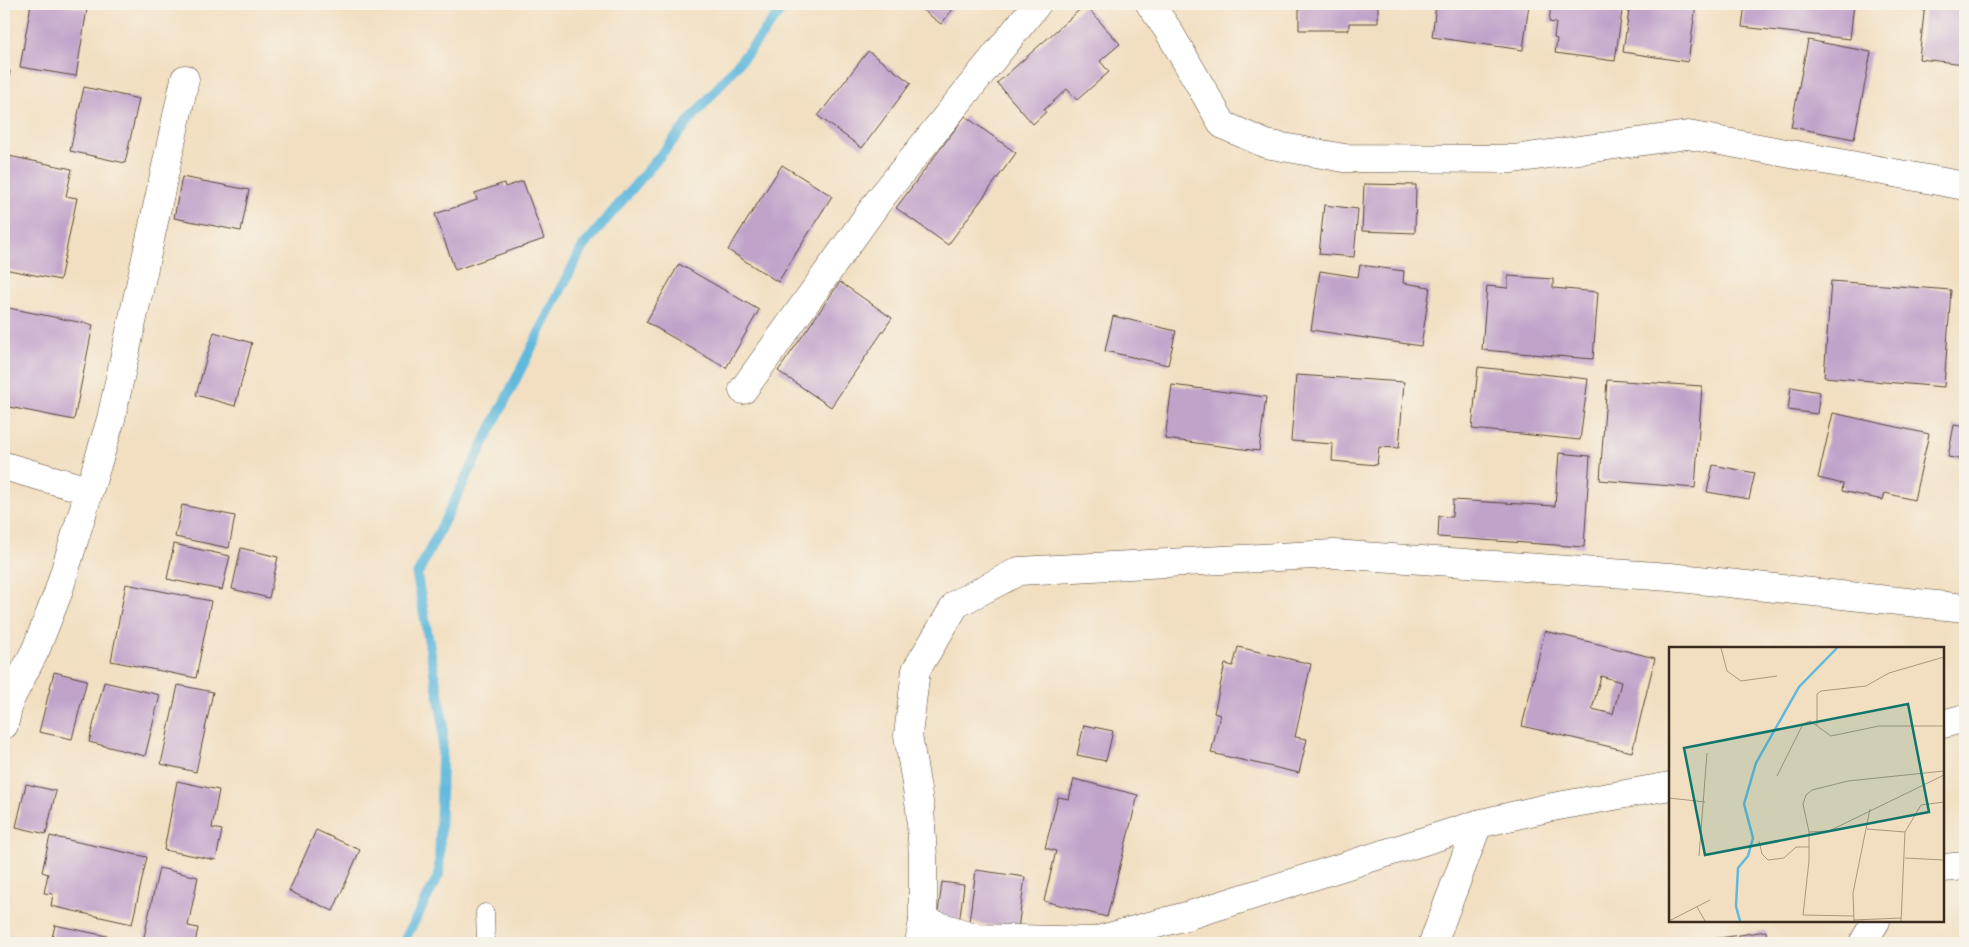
<svg xmlns="http://www.w3.org/2000/svg" width="1969" height="947" viewBox="0 0 1969 947" font-family="'Comic Neue',sans-serif">
	<rect width="100%" height="100%" fill="#f7f3e8"/>
	<filter id="ink" filterUnits="userSpaceOnUse"><feTurbulence type="fractalNoise" baseFrequency=".02" numOctaves="2"/><feDisplacementMap in="SourceGraphic" scale="10" xChannelSelector="R" yChannelSelector="G"/><feConvolveMatrix kernelMatrix="1 2 1 2 8 2 1 2 1" color-interpolation-filters="sRGB"/></filter>
	<filter id="wash" filterUnits="userSpaceOnUse"><feTurbulence type="fractalNoise" baseFrequency=".0096" numOctaves="4" result="noise"/><feDisplacementMap in="SourceGraphic" scale="20" xChannelSelector="R" yChannelSelector="G"/><feGaussianBlur stdDeviation="1.12" result="paint"/><feColorMatrix in="noise" values="0 0 0 0 0 0 0 0 0 0 0 0 0 0 0 0 0 1.4 0 .05"/><feComposite in="paint" operator="in"/></filter>
	<g filter="url(#wash)">
		<rect width="100%" height="100%" fill="#f2dfc1"/>
		<g fill="none" stroke-linecap="round" stroke-linejoin="round">
			<polyline stroke="#60b9dd" stroke-width="10" points="403,943 439,875 443,722 417,575 582,248 753,46 786,4"/>
		</g>
		<g id="blocks">
			<g fill="#c1a3ca" fill-rule="evenodd">
				<polygon points="31,4 58,4 87,9 76,76 20,67"/>
				<polygon points="915,4 957,4 941,24"/>
				<polygon points="1299,4 1378,4 1378,23 1349,23 1349,30 1299,30"/>
				<polygon points="1436,4 1529,4 1523,50 1432,37"/>
				<polygon points="1551,4 1623,4 1615,61 1555,53 1557,39 1554,38 1556,23 1549,22"/>
				<polygon points="1630,4 1696,4 1688,62 1623,52"/>
				<polygon points="1745,4 1854,4 1850,39 1742,27"/>
				<polygon points="1925,4 1965,4 1965,64 1919,59"/>
				<polygon points="1085,5 1120,44 1100,61 1109,72 1077,100 1067,89 1044,110 1046,112 1033,124 997,83"/>
				<polygon points="1808,40 1871,52 1854,139 1791,127"/>
				<polygon points="868,51 911,83 862,148 818,116"/>
				<polygon points="4,70 10,71 5,98 4,98"/>
				<polygon points="84,87 139,99 125,163 70,151"/>
				<polygon points="965,116 1016,153 948,245 896,208"/>
				<polygon points="4,155 72,169 66,196 77,198 60,280 4,269"/>
				<polygon points="782,165 832,196 778,282 728,250"/>
				<polygon points="182,177 249,190 241,231 174,218"/>
				<polygon points="523,181 544,239 455,270 435,214 477,200 475,193 504,183 505,187"/>
				<polygon points="1364,184 1416,185 1415,233 1362,231"/>
				<polygon points="1324,205 1358,209 1354,257 1319,254"/>
				<polygon points="679,264 759,310 726,368 646,322"/>
				<polygon points="1360,265 1404,271 1403,283 1430,287 1421,346 1311,330 1320,271 1358,277"/>
				<polygon points="1508,276 1553,279 1553,288 1598,292 1593,359 1482,350 1487,286 1508,288"/>
				<polygon points="1831,281 1951,290 1944,387 1824,377"/>
				<polygon points="840,282 892,318 831,407 778,371"/>
				<polygon points="4,307 93,325 74,420 4,406"/>
				<polygon points="1113,316 1176,331 1168,365 1105,351"/>
				<polygon points="214,332 252,343 235,406 196,395"/>
				<polygon points="1478,367 1588,379 1580,440 1472,429"/>
				<polygon points="1296,375 1404,382 1399,448 1379,447 1377,465 1332,461 1333,444 1291,441"/>
				<polygon points="1607,380 1702,386 1695,488 1600,480"/>
				<polygon points="1172,385 1266,397 1259,451 1165,439"/>
				<polygon points="1791,387 1820,392 1817,414 1788,410"/>
				<polygon points="1833,413 1929,434 1914,500 1885,493 1883,500 1842,491 1843,484 1818,478"/>
				<polygon points="1954,425 1965,427 1965,460 1948,457"/>
				<polygon points="1559,453 1590,456 1584,547 1438,537 1439,516 1452,517 1453,500 1555,506"/>
				<polygon points="1713,465 1755,473 1749,499 1707,492"/>
				<polygon points="182,505 235,516 229,548 175,537"/>
				<polygon points="174,544 230,556 222,590 167,579"/>
				<polygon points="241,548 278,557 269,598 232,589"/>
				<polygon points="126,584 211,601 196,678 111,661"/>
				<path d="M1545 631 1655 658 1632 752 1522 726ZM1601 676 1621 682 1613 714 1592 709Z"/>
				<polygon points="1238,647 1311,664 1295,737 1307,739 1299,773 1211,753 1220,715 1214,713 1225,664 1233,666"/>
				<polygon points="54,672 87,680 72,739 39,732"/>
				<polygon points="104,682 160,695 145,756 89,742"/>
				<polygon points="178,685 213,692 196,772 161,764"/>
				<polygon points="1084,725 1113,731 1106,761 1077,755"/>
				<polygon points="1074,779 1138,795 1107,917 1044,901 1056,851 1045,848 1058,797 1069,799"/>
				<polygon points="177,781 219,790 212,828 222,830 216,860 164,850"/>
				<polygon points="26,784 56,791 46,834 16,827"/>
				<polygon points="316,830 360,850 333,911 289,891"/>
				<polygon points="50,836 147,857 132,924 51,906 53,894 44,893 48,874 42,872"/>
				<polygon points="159,868 198,877 188,926 198,928 195,943 154,943 143,941"/>
				<polygon points="976,870 1025,877 1018,929 969,922"/>
				<polygon points="942,882 964,885 959,924 937,922"/>
				<polygon points="55,925 134,942 134,943 51,943"/>
				<polygon points="1766,931 1768,943 1694,943 1694,942"/>
			</g>
		</g>
	</g>
	<g filter="url(#ink)">
		<use href="#blocks" fill-opacity="0" stroke="#564536" stroke-width="1"/>
		<g fill="none" stroke-linecap="round" stroke-linejoin="round">
			<defs>
				<polyline id="service" points="485,913 486,943"/>
				<g id="minor">
					<polyline points="1150,4 1168,30 1223,125 1266,144 1344,158 1513,159 1688,135 1965,186"/>
					<polyline points="743,390 880,199 1037,4"/>
					<polyline points="4,466 88,490"/>
					<polyline points="1943,724 1965,718"/>
					<polyline points="4,725 10,700 36,649 58,593 111,419 185,79"/>
					<polyline points="1943,868 1965,866"/>
					<polyline points="923,921 978,938 1094,941 1190,915 1478,824 1547,808 1670,786"/>
					<polyline points="919,943 923,921 923,857 920,808 908,735 916,670 956,604 1019,571 1333,554 1670,577 1965,608"/>
					<polyline points="1433,943 1478,824"/>
					<polyline points="1863,943 1876,921"/>
				</g>
			</defs>
			<use href="#service" stroke="#564536" stroke-width="19"/>
			<use href="#minor" stroke="#564536" stroke-width="29"/>
			<use href="#service" stroke="#fff" stroke-width="18"/>
			<use href="#minor" stroke="#fff" stroke-width="28"/>
		</g>
	</g>
	<g transform="translate(1669 647)">
		<rect width="275" height="275" fill="#f2dfc1"/>
		<path fill="none" stroke="#60b9dd" stroke-width="2.5" d="M71 274 67 259 69 221 79 209 84 191 75 157 87 116 130 40 168 1"/>
		<path fill="none" stroke="#a99780" stroke-width="1" d="M52 1 58 24 72 34 108 29M148 78V47L152 44 197 39 220 26 275 10M108 129 134 77 141 74 162 89 210 79H275M0 151 36 155M198 182 236 185 232 274M140 185 160 184 275 128M236 185 252 158 275 155M90 194 93 207 99 213 115 211 127 200H140M30 209 38 106M236 211 275 213M28 260 36 274M185 269 134 268 140 214V185L134 157 137 148 143 143 179 134 275 124M185 273 232 271M0 274 41 253M185 274 184 246 201 162"/>
		<path fill="#0f766e" fill-opacity="0.15" stroke="#0f766e" stroke-width="2.5" d="M239 57 260 165 36 208 15 101Z"/>
		<rect width="275" height="275" fill="none" stroke="#3b2a1e" stroke-width="2.5"/>
	</g>
	<rect width="1969" height="947" fill="none" stroke="#f7f3e8" stroke-width="20"/>
</svg>
